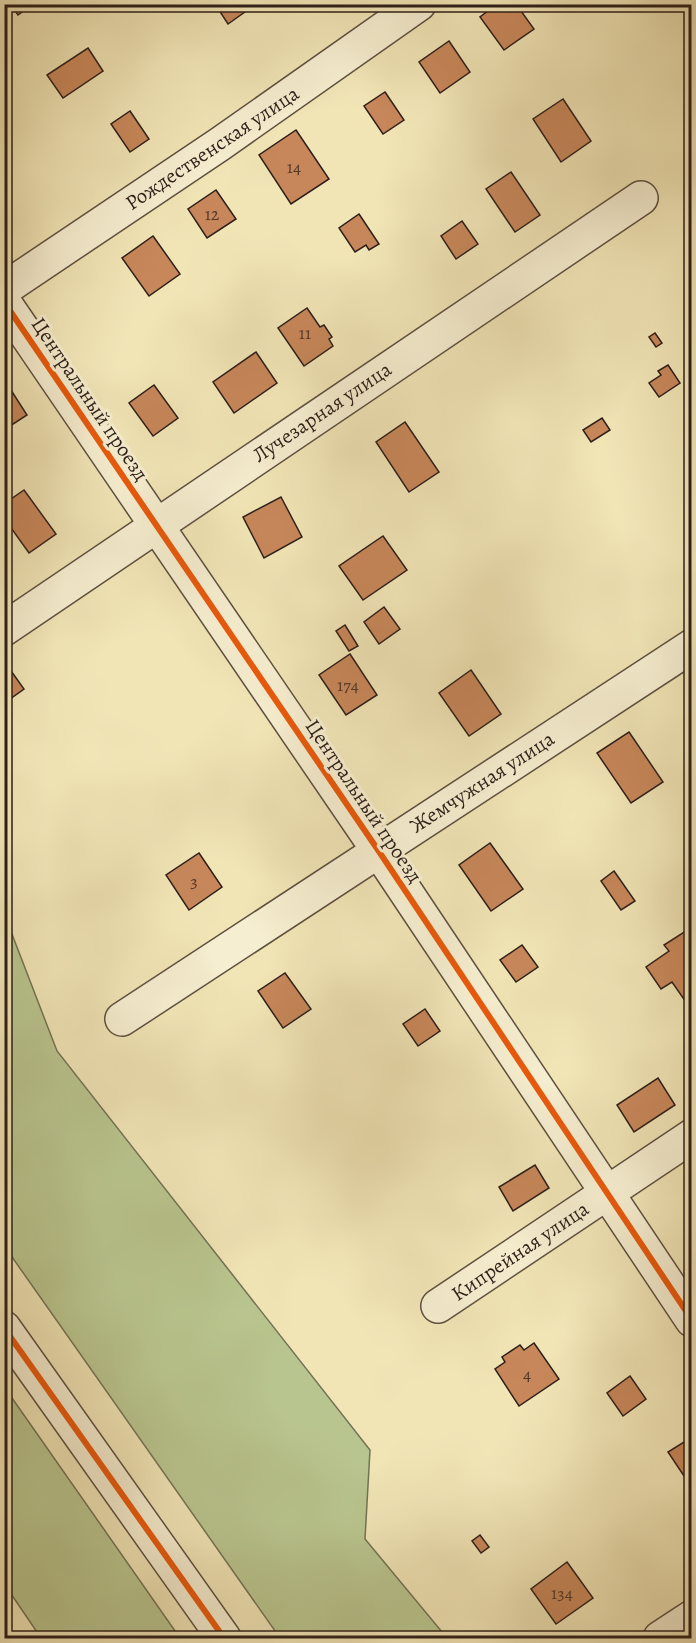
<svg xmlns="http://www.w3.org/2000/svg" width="696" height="1643" viewBox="0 0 696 1643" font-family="Alegreya,serif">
	<rect width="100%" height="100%" fill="#f1e5b6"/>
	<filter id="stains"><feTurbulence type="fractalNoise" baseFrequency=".00333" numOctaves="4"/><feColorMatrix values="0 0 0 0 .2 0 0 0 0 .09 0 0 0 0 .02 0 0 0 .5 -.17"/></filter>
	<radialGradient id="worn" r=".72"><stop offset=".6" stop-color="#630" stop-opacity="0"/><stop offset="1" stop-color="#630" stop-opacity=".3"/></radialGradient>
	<g fill="#b9c58e" stroke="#737254" stroke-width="1.5">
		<polygon points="5,916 57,1051 370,1450 365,1539 447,1638 280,1638 5,1247"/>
		<polygon points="4,1388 5,1388 180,1638 41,1638 5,1585"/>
	</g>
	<g fill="#c7875a" stroke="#2d1f19" stroke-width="1.5">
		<polygon points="10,4 33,4 18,15"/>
		<polygon points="215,4 256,4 228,24"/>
		<polygon points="497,4 516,4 534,29 504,50 480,17"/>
		<polygon points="449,41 470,72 440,93 419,62"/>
		<polygon points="88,48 103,71 63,98 47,75"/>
		<polygon points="385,92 404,120 383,134 364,106"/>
		<polygon points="563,99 591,141 561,162 533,119"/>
		<polygon points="130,111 149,139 130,152 111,124"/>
		<polygon points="296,130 329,179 291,204 259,155"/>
		<polygon points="511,172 540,215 515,232 486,189"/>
		<polygon points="216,190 236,219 207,238 188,209"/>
		<polygon points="359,214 379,244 369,250 366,245 355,252 339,228"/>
		<polygon points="462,221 478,244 456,259 441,236"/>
		<polygon points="153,236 180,274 149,296 122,258"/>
		<polygon points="307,308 320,327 324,325 332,337 329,339 333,346 304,366 278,328"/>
		<polygon points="655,333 662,343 656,347 649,337"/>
		<polygon points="256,352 277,383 234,413 213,382"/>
		<polygon points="668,365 680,383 659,397 649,383 661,375 658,371"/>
		<polygon points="154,385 178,418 153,436 129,403"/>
		<polygon points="9,387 27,415 7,428 4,424 4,390"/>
		<polygon points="602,418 610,430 591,442 583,430"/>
		<polygon points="405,422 439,472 409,492 376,442"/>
		<polygon points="24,490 56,534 29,553 4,518 4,504"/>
		<polygon points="281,497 302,537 264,558 243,517"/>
		<polygon points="383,536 407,570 363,600 339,566"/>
		<polygon points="384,607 400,629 379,644 364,622"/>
		<polygon points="345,625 358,646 349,651 336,631"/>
		<polygon points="350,654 377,695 346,715 319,675"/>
		<polygon points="4,661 24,689 10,699 4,692"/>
		<polygon points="471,670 501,714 469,736 439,693"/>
		<polygon points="629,732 663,782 631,803 597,753"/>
		<polygon points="490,843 523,889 491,911 459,865"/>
		<polygon points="199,853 222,887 189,910 166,875"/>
		<polygon points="614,871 635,901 621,910 601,881"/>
		<polygon points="692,927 692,1003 688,1005 672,982 661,989 646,967 669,951 664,945"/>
		<polygon points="522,945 538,967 516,982 500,960"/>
		<polygon points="285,973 311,1009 283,1028 258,991"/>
		<polygon points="425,1009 440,1031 418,1046 403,1024"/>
		<polygon points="658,1078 675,1105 634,1132 617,1105"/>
		<polygon points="535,1165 549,1188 513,1211 499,1187"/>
		<polygon points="534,1343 559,1379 519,1406 495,1369 505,1362 502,1357 520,1345 524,1350"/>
		<polygon points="630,1376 646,1399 623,1416 607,1393"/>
		<polygon points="692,1437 692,1488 668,1452"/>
		<polygon points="480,1535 489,1547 481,1553 472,1541"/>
		<polygon points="567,1562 593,1598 556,1624 531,1589"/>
	</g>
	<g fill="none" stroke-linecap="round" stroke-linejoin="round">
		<defs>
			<g id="minor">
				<polyline points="4,289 220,144 419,4"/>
				<polyline points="4,302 378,850 692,1320"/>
				<polyline points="4,629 641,198"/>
				<polyline points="122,1019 692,646"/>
				<polyline points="438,1306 692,1136"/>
				<polyline points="4,1328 224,1638"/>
				<polyline points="660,1638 692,1617"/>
			</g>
		</defs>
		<use href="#minor" stroke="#5e5040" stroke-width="36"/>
		<use href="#minor" stroke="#f6eed0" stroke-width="33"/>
		<defs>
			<g id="cycleway">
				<polyline points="4,302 378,850 692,1320"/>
				<polyline points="4,1328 224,1638"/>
			</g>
		</defs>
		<use href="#cycleway" stroke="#f6eed0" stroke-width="10"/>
		<use href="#cycleway" stroke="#e8590c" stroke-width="6"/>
	</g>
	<g text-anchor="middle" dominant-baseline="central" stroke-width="6" stroke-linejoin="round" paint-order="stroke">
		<g font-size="18" fill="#543929">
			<text x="294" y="167">14</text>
			<text x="212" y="214">12</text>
			<text x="305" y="333">11</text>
			<text x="348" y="685">174</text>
			<text x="194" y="881">3</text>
			<text x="527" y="1374">4</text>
			<text x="562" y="1593">134</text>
		</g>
		<g font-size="21" fill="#2d1f19" stroke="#f6eed0">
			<text transform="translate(212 148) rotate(-34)">Рождественская улица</text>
			<text transform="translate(90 399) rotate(56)">Центральный проезд</text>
			<text transform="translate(322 412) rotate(-34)">Лучезарная улица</text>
			<text transform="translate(482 782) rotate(-33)">Жемчужная улица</text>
			<text transform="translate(364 801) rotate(56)">Центральный проезд</text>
			<text transform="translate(520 1251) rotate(-34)">Кипрейная улица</text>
		</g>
	</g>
	<rect width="696" height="1643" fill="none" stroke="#f1e5b6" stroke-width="24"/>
	<rect x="6" y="6" width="684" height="1631" fill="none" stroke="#2d1f19" stroke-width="3"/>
	<rect x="12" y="12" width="672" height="1619" fill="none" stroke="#2d1f19" stroke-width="1.5"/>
	<rect width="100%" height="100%" filter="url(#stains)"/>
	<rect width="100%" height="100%" fill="url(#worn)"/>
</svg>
